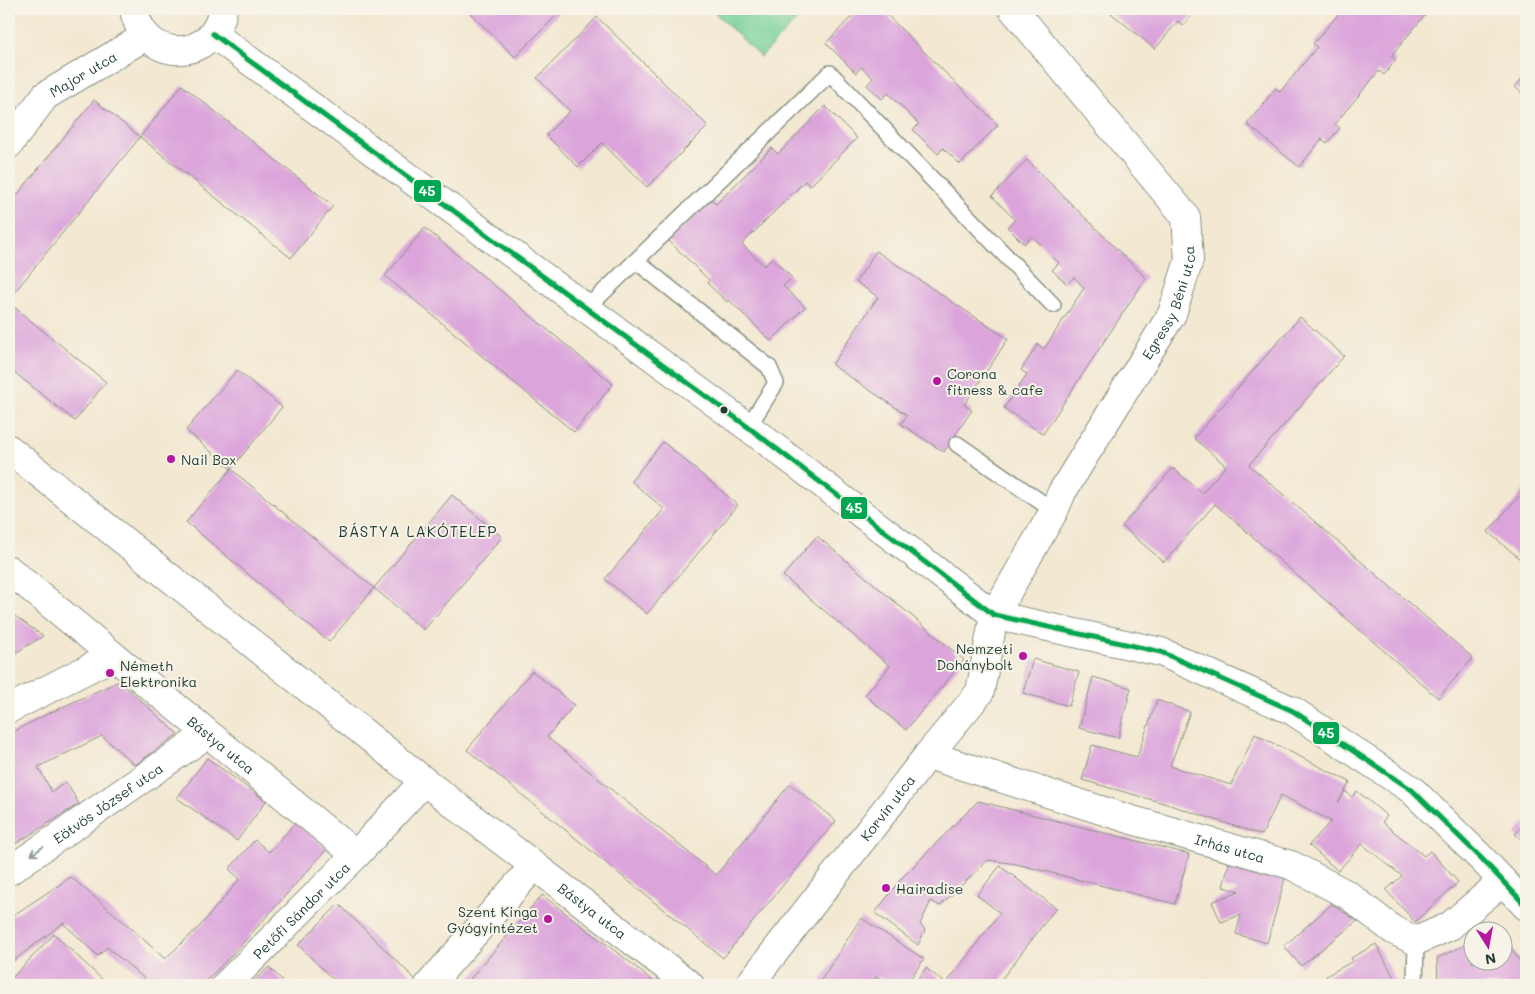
<svg xmlns="http://www.w3.org/2000/svg" width="1535" height="994" viewBox="0 0 1535 994" font-family="Mali,sans-serif">
	<rect width="100%" height="100%" fill="#f7f3e8"/>
	<filter id="ink" filterUnits="userSpaceOnUse"><feTurbulence type="fractalNoise" baseFrequency=".02" numOctaves="2"/><feDisplacementMap in="SourceGraphic" scale="10" xChannelSelector="R" yChannelSelector="G"/><feConvolveMatrix kernelMatrix="1 2 1 2 8 2 1 2 1" color-interpolation-filters="sRGB"/></filter>
	<filter id="wash" filterUnits="userSpaceOnUse"><feTurbulence type="fractalNoise" baseFrequency=".0096" numOctaves="4" result="noise"/><feDisplacementMap in="SourceGraphic" scale="20" xChannelSelector="R" yChannelSelector="G"/><feGaussianBlur stdDeviation="1.12" result="paint"/><feColorMatrix in="noise" values="0 0 0 0 0 0 0 0 0 0 0 0 0 0 0 0 0 1.4 0 .05"/><feComposite in="paint" operator="in"/></filter>
	<g filter="url(#wash)">
		<rect width="100%" height="100%" fill="#f3e8d1"/>
		<polygon fill="#77d096" stroke="#4b8665" points="711,9 807,9 761,57"/>
		<g id="blocks">
			<g fill="#dba4db">
				<polygon points="9,9 19,9 9,22"/>
				<polygon points="466,9 563,9 515,57"/>
				<polygon points="859,9 881,9 998,125 960,164 943,148 938,154 913,130 919,124 888,93 882,99 867,85 873,78 861,67 856,73 826,43"/>
				<polygon points="1106,9 1194,9 1196,10 1183,26 1178,21 1155,49"/>
				<polygon points="1343,9 1430,9 1391,56 1396,60 1384,75 1379,71 1335,124 1340,128 1327,143 1322,139 1299,167 1247,124 1276,88 1280,92 1317,47 1313,44"/>
				<polygon points="597,17 708,126 647,187 602,143 578,167 546,135 570,111 537,78"/>
				<polygon points="1526,74 1526,97 1515,87"/>
				<polygon points="182,85 333,206 291,258 140,137"/>
				<polygon points="94,100 140,137 9,299 9,205"/>
				<polygon points="825,106 857,138 810,186 805,181 742,244 764,266 772,258 792,278 783,286 805,307 771,341 729,300 727,302 707,283 709,280 669,241 711,199 716,204 772,148 778,154"/>
				<polygon points="1027,160 1146,278 1043,434 1004,408 1027,374 1021,370 1038,344 1044,349 1084,288 1074,277 1067,284 1052,270 1059,263 1032,236 1024,244 1007,227 1015,220 992,196"/>
				<polygon points="425,228 613,384 574,432 385,276"/>
				<polygon points="876,251 1008,339 964,405 972,410 944,452 901,424 907,415 832,365 878,297 856,282"/>
				<polygon points="9,303 106,382 75,421 9,368"/>
				<polygon points="1300,317 1344,356 1249,465 1473,658 1438,698 1215,504 1164,562 1122,526 1173,468 1202,493 1226,466 1194,438"/>
				<polygon points="237,370 282,407 231,469 186,430"/>
				<polygon points="663,442 738,505 647,614 605,579 664,509 631,481"/>
				<polygon points="231,469 374,588 452,495 502,537 424,630 374,588 329,642 186,522"/>
				<polygon points="1526,488 1526,564 1488,532"/>
				<polygon points="817,536 964,660 906,730 865,695 890,666 783,576"/>
				<polygon points="9,612 43,636 9,657"/>
				<polygon points="1033,659 1079,672 1069,706 1023,693"/>
				<polygon points="532,671 574,705 547,737 716,875 790,784 836,821 723,958 467,750"/>
				<polygon points="1093,677 1131,688 1118,738 1079,728"/>
				<polygon points="119,681 178,734 135,765 102,736 38,767 52,792 66,782 79,804 9,848 9,734 45,715"/>
				<polygon points="1157,700 1190,712 1170,766 1231,785 1255,734 1350,782 1338,803 1345,791 1352,797 1357,791 1387,816 1382,822 1424,856 1430,851 1458,882 1415,922 1386,890 1402,876 1362,844 1338,871 1309,845 1331,821 1281,795 1262,835 1167,804 1082,780 1092,745 1137,757"/>
				<polygon points="207,758 266,801 237,841 177,798"/>
				<polygon points="978,801 1189,854 1175,904 1016,864 988,860 940,906 931,901 920,924 925,930 918,945 875,913 901,879"/>
				<polygon points="296,822 327,849 232,955 202,985 137,985 145,979 107,947 98,956 63,923 9,964 9,918 71,877 131,928 165,959 200,926 240,879 229,869 255,840 269,852"/>
				<polygon points="1526,822 1526,844 1515,834"/>
				<polygon points="1230,859 1286,875 1267,943 1236,934 1241,915 1221,922 1212,902 1239,891 1223,887"/>
				<polygon points="1000,866 1056,908 997,985 913,985 926,968 946,984 1000,913 977,895"/>
				<polygon points="542,895 631,963 657,985 465,985"/>
				<polygon points="339,904 418,982 414,985 339,985 298,945"/>
				<polygon points="1332,904 1357,921 1301,966 1284,946"/>
				<polygon points="861,918 924,959 906,985 891,985 877,976 871,985 818,985"/>
				<polygon points="54,934 108,985 9,985 9,981"/>
				<polygon points="1502,934 1526,970 1526,985 1438,985 1437,958 1472,942 1472,962 1502,962"/>
				<polygon points="1376,944 1397,983 1393,985 1331,985 1326,976 1353,961 1351,958"/>
				<polygon points="269,967 287,985 249,985"/>
			</g>
		</g>
	</g>
	<g filter="url(#ink)">
		<use href="#blocks" fill-opacity="0" stroke="#899282" stroke-width="1"/>
		<g fill="none" stroke-linecap="round" stroke-linejoin="round">
			<defs>
				<g id="service">
					<polyline points="636,261 769,367 776,383 748,427"/>
					<polyline points="587,308 830,73 1053,305"/>
					<polyline points="957,444 1054,511"/>
					<polyline points="1415,985 1416,941"/>
				</g>
				<g id="minor">
					<path d="M134 9C143 64 214 64 223 9"/>
					<polyline points="213,34 748,427 994,615 1161,652 1293,711 1412,790 1482,859 1526,906"/>
					<path id="s1" d="M9 144 45 96 146 36"/>
					<path id="s2" d="M9 449 424 781 690 985"/>
					<path id="s3" d="M9 570 356 855 424 781"/>
					<polyline points="9,709 113,656"/>
					<path id="s4" d="M928 755 1132 820 1291 865 1348 895 1393 930 1416 941 1450 926 1503 881"/>
					<path id="s5" d="M9 871 207 734"/>
					<path id="s6" d="M226 985 356 855"/>
					<polyline points="429,985 534,866"/>
					<path id="s7" d="M749 985 928 755 980 692 994 615 1054 511 1062 492 1172 314 1189 260 1186 217 1013 9"/>
				</g>
			</defs>
			<use href="#service" stroke="#899282" stroke-width="18"/>
			<use href="#minor" stroke="#899282" stroke-width="30"/>
			<use href="#service" stroke="#fff" stroke-width="15"/>
			<use href="#minor" stroke="#fff" stroke-width="28"/>
			<defs>
				<polyline id="bus-1" points="213,34 748,427 994,615 1161,652 1293,711 1412,790 1482,859 1526,906"/>
			</defs>
			<use href="#bus-1" stroke="#f7f3e8" stroke-width="9"/>
			<use href="#bus-1" stroke="#00a651" stroke-width="5"/>
		</g>
		<defs><path id="oneway-shaft" d="M-6 0H5M1.5-3L5.5 0L1.5 3" fill="none" stroke-width="1.6" stroke-linecap="round" stroke-linejoin="round" transform="scale(1.25)"/></defs>
		<use stroke="#8f9e9a" href="#oneway-shaft" transform="translate(37 851) rotate(145)"/>
	</g>
	<g fill="#b5179e" stroke="#f7f3e8" stroke-width="2">
		<circle cx="937" cy="381" r="5"/>
		<circle cx="171" cy="459" r="5"/>
		<circle cx="1023" cy="656" r="5"/>
		<circle cx="110" cy="673" r="5"/>
		<circle cx="886" cy="888" r="5"/>
		<circle cx="548" cy="919" r="5"/>
	</g>
	<circle fill="#1f3d34" stroke="#f7f3e8" stroke-width="2" cx="724" cy="410" r="4.5"/>
	<g text-anchor="middle" dominant-baseline="central" stroke-width="4" stroke-linejoin="round" paint-order="stroke">
		<g font-size="14" fill="#1f3d34" stroke="#f7f3e8">
			<text stroke="none"><textPath href="#s1" startOffset="104">Major utca</textPath></text>
			<text stroke="none"><textPath href="#s7" startOffset="811">Egressy Béni utca</textPath></text>
			<text stroke="none"><textPath href="#s3" startOffset="275">Bástya utca</textPath></text>
			<text stroke="none"><textPath href="#s5" startOffset="120">Eötvös József utca</textPath></text>
			<text stroke="none"><textPath href="#s7" startOffset="225">Korvin utca</textPath></text>
			<text stroke="none"><textPath href="#s4" startOffset="316">Irhás utca</textPath></text>
			<text stroke="none"><textPath href="#s6" startOffset="106">Petőfi Sándor utca</textPath></text>
			<text stroke="none"><textPath href="#s2" startOffset="744">Bástya utca</textPath></text>
		</g>
		<g font-size="14" fill="#1f3d34" stroke="#f7f3e8" text-anchor="start">
			<text x="947" y="373">Corona<tspan x="947" dy="16">fitness &amp; cafe</tspan></text>
			<text x="181" y="459">Nail Box</text>
			<text x="1013" y="648" text-anchor="end">Nemzeti<tspan x="1013" dy="16">Dohánybolt</tspan></text>
			<text x="120" y="665">Németh<tspan x="120" dy="16">Elektronika</tspan></text>
			<text x="896" y="888">Hairadise</text>
			<text x="538" y="911" text-anchor="end">Szent Kinga<tspan x="538" dy="16">Gyógyintézet</tspan></text>
		</g>
		<g font-size="15" letter-spacing="1" fill="#1f3d34" stroke="#f7f3e8">
			<text x="418" y="531">BÁSTYA LAKÓTELEP</text>
		</g>
	</g>
	<g stroke="#f7f3e8" stroke-width="2">
		<rect x="413" y="179" width="29" height="24" rx="5" fill="#00a651"/>
		<rect x="840" y="496" width="28" height="24" rx="5" fill="#00a651"/>
		<rect x="1312" y="721" width="28" height="24" rx="5" fill="#00a651"/>
	</g>
	<g font-size="14" text-anchor="middle" font-weight="bold" fill="#fff">
		<text x="427" y="196">45</text>
		<text x="854" y="513">45</text>
		<text x="1326" y="738">45</text>
	</g>
	<rect width="1535" height="994" fill="none" stroke="#f7f3e8" stroke-width="30"/>
	<g transform="translate(1488 946) rotate(169)"><circle r="24" fill="#f7f3e8" stroke="#a1aaa0"/>
	<path d="M0-4L9 19L0 12L-9 19Z" fill="#b5179e"/>
	<text y="-8" font-size="14" font-weight="bold" text-anchor="middle" fill="#1f3d34">N</text>
	</g>
</svg>
